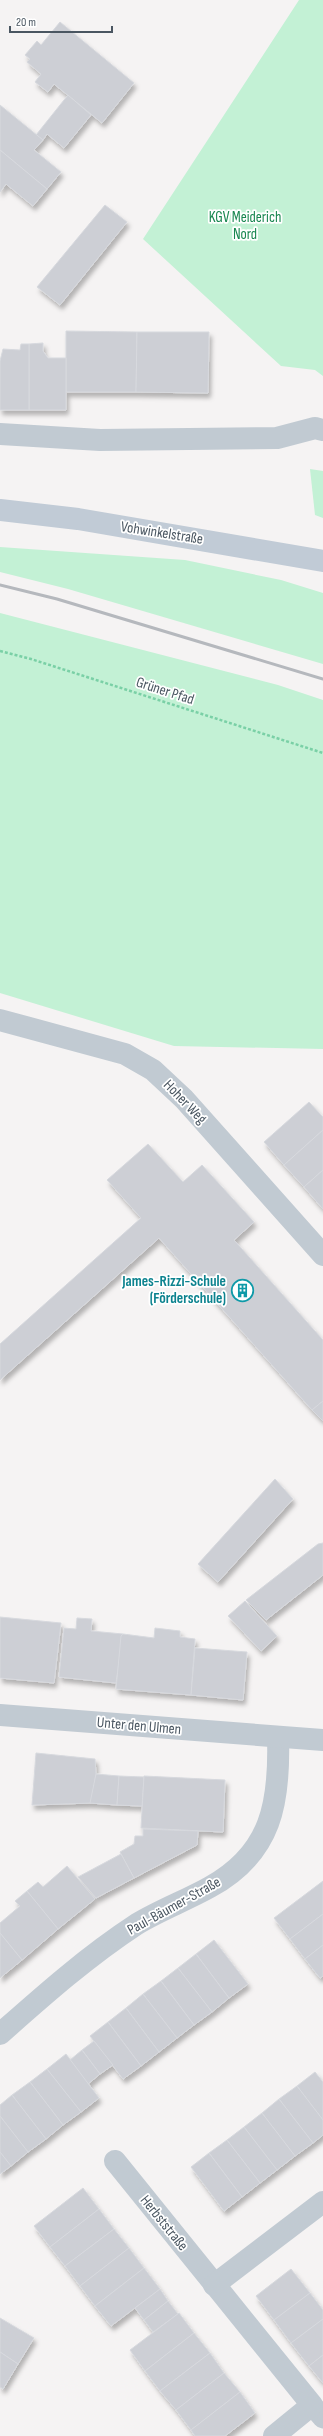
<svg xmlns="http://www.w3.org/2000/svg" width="323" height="2436" viewBox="0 0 323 2436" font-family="'Sofia Sans Condensed',sans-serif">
	<defs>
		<filter id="shadow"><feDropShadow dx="2.5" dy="4.5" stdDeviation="2" flood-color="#0004"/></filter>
	</defs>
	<rect width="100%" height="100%" fill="#f5f3f3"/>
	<g fill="#c3f1d5">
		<polygon points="299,0 323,0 323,376 315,370 281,366 143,239"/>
		<polygon points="310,469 323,471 323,518 315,515"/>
		<polygon points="0,547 185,560 281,580 323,593 323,664 68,589 0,572"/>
		<polygon points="0,613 278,685 323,700 323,1049 174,1046 0,993"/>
	</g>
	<g fill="#cdcfd5" stroke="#d7d9de" filter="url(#shadow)">
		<polygon points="60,22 134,83 102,123 54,84 48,92 35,82 41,74 27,62 30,59 25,55 37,41 41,45"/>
		<polygon points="68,95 91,115 64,148 47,134 43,140 36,135"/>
		<polygon points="0,105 43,140 34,150 61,172 47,189 0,150"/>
		<polygon points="0,150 47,189 33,206 6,184 0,192"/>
		<polygon points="105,205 127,222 60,305 37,287"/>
		<polygon points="66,331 137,332 136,392 66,392"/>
		<polygon points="137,332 209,332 208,393 136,392"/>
		<polygon points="43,343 43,351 48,358 66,358 66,410 29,410 29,344"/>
		<polygon points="21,344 29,344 29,410 0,410 0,361 3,349 20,350"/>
		<polygon points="309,1102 323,1117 323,1130 284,1165 264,1142"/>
		<polygon points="323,1130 323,1170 304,1187 284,1165"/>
		<polygon points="148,1144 183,1182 202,1165 254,1222 234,1240 323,1340 323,1401 312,1410 159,1238 0,1380 0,1344 141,1218 107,1180"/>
		<polygon points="323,1170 323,1209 304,1187"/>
		<polygon points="323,1401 323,1421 312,1410"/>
		<polygon points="275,1479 293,1499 218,1582 198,1564"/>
		<polygon points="323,1543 323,1575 266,1620 246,1600 318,1544"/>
		<polygon points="245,1601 277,1636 261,1651 228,1616"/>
		<polygon points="0,1617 61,1623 54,1683 0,1678"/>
		<polygon points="77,1618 92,1619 91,1631 123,1634 116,1683 59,1677 64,1628 76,1629"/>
		<polygon points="155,1628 180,1631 180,1637 195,1639 191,1695 116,1689 121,1636 123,1634 154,1638"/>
		<polygon points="195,1648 247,1652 243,1700 191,1695"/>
		<polygon points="36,1753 95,1759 96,1774 91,1803 32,1805"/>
		<polygon points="96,1774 119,1776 117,1805 90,1803"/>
		<polygon points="119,1776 144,1777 142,1806 117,1805"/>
		<polygon points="144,1776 225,1780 223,1832 141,1828"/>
		<polygon points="143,1829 198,1831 197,1845 134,1878 120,1852 134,1844 135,1836 143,1836"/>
		<polygon points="121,1854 134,1878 96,1898 78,1877"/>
		<polygon points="67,1866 95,1899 58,1929 27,1891 38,1882 43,1887"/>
		<polygon points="323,1881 323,1914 290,1939 274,1918"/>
		<polygon points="27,1891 58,1929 22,1960 0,1933 0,1923 20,1906 15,1901"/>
		<polygon points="323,1914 323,1945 305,1959 290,1939"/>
		<polygon points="0,1933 22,1960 0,1978"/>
		<polygon points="214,1940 248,1984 229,1998 196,1954"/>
		<polygon points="323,1945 323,1976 320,1978 305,1959"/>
		<polygon points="196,1954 229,1998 212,2012 178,1968"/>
		<polygon points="178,1968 212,2012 194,2025 161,1981"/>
		<polygon points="161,1981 194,2025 177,2038 143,1994"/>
		<polygon points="143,1994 177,2038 159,2052 126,2008"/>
		<polygon points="126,2008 159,2052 141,2066 108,2022"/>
		<polygon points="108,2022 141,2066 123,2079 90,2036"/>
		<polygon points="94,2041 113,2065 100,2074 82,2050"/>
		<polygon points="82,2050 100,2074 88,2084 70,2060"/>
		<polygon points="66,2054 99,2098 81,2112 47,2069"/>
		<polygon points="47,2069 81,2112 63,2125 30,2082"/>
		<polygon points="315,2072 323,2082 323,2120 297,2086"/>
		<polygon points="30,2082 63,2125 46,2139 12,2095"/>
		<polygon points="297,2086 323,2120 323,2135 313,2143 279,2099"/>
		<polygon points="12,2095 46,2139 28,2152 0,2116 0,2105"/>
		<polygon points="279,2099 313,2143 295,2156 262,2113"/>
		<polygon points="262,2113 295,2156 277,2170 244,2127"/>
		<polygon points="0,2116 28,2152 11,2166 0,2152"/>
		<polygon points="244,2127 277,2170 260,2183 227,2140"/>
		<polygon points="227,2140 260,2183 242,2197 209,2153"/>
		<polygon points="0,2152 11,2166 0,2174"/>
		<polygon points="209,2153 242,2197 224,2211 191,2167"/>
		<polygon points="83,2188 99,2209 50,2247 34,2226"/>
		<polygon points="99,2209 114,2229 65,2266 50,2247"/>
		<polygon points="114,2229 129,2248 80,2286 65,2266"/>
		<polygon points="129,2248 144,2268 95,2306 80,2286"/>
		<polygon points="144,2268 160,2289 111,2326 95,2306"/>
		<polygon points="291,2269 310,2293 274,2320 256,2296"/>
		<polygon points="160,2289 168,2301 144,2320 135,2308"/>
		<polygon points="310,2293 323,2310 323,2319 291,2343 274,2320"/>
		<polygon points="168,2301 178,2314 153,2332 144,2320"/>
		<polygon points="179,2313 194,2333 145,2371 130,2350"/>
		<polygon points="0,2318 34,2338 18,2364 0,2352"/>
		<polygon points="323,2319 323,2355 309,2366 291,2343"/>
		<polygon points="194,2333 210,2353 160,2391 145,2371"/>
		<polygon points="0,2352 18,2364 3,2389 0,2387"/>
		<polygon points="210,2353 224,2373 176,2410 160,2391"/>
		<polygon points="323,2355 323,2383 309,2366"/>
		<polygon points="224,2373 240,2392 191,2430 176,2410"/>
		<polygon points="240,2392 255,2413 225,2436 195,2436 191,2430"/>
	</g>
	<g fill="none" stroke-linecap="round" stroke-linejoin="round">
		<polyline stroke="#7ad0a6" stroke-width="2.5" stroke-dasharray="3 2" stroke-linecap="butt" points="0,651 31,659 323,753"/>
		<polyline stroke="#c1cad2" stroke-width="21" points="312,2405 323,2418"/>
		<g stroke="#c1cad2" stroke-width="22">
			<polyline points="0,434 100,440 277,438 315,428 323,430"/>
			<polyline points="0,1020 125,1054 153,1070 184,1099 323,1255"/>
			<path d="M0 2034C44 1995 88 1956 137 1924 160 1910 187 1900 210 1887 272 1853 280 1802 278 1737"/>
			<polyline points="115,2161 312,2405 274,2436"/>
			<polyline points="214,2285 323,2202"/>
		</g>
		<polyline stroke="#c1cad2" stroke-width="22" points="0,1715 323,1740"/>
		<polyline stroke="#c1cbd6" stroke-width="22" points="0,510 78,519 323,561"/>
		<polyline stroke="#b5b8bd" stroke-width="3" points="0,585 57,599 323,679"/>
	</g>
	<defs>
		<symbol id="building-ring" viewBox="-11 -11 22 22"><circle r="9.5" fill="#fff" stroke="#0f9aa8" stroke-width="1.5"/><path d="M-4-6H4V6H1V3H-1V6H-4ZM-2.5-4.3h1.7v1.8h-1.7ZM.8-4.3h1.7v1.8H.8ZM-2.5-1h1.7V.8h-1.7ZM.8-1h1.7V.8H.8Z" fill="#0f9aa8"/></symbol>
	</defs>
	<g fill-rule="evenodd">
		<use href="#building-ring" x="230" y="1278" width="25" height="25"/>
	</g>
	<g text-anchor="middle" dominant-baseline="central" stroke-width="3.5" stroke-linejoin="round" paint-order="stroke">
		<g font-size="15" fill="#17864f" stroke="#fff">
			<text x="245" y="217">KGV Meiderich<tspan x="245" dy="17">Nord</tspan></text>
		</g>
		<g font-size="15" fill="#4a5661" stroke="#fff">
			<text transform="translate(162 533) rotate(9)">Vohwinkelstraße</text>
			<text transform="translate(165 691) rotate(18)">Grüner Pfad</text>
			<text transform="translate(185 1102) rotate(46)">Hoher Weg</text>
			<text transform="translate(139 1726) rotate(5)">Unter den Ulmen</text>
			<text transform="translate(174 1906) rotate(-29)">Paul-Bäumer-Straße</text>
			<text transform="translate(164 2223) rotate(51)">Herbststraße</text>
		</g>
		<g font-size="15" font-weight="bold" fill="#0d838f" stroke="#fff" text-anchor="end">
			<text x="226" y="1281">James-Rizzi-Schule<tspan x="226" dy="17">(Förderschule)</tspan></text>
		</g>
	</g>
	<path d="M10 26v6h102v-6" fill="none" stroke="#4a5661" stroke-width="2"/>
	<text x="16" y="26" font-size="12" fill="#4a5661" stroke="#ffffff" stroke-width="3" paint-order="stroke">20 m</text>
</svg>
